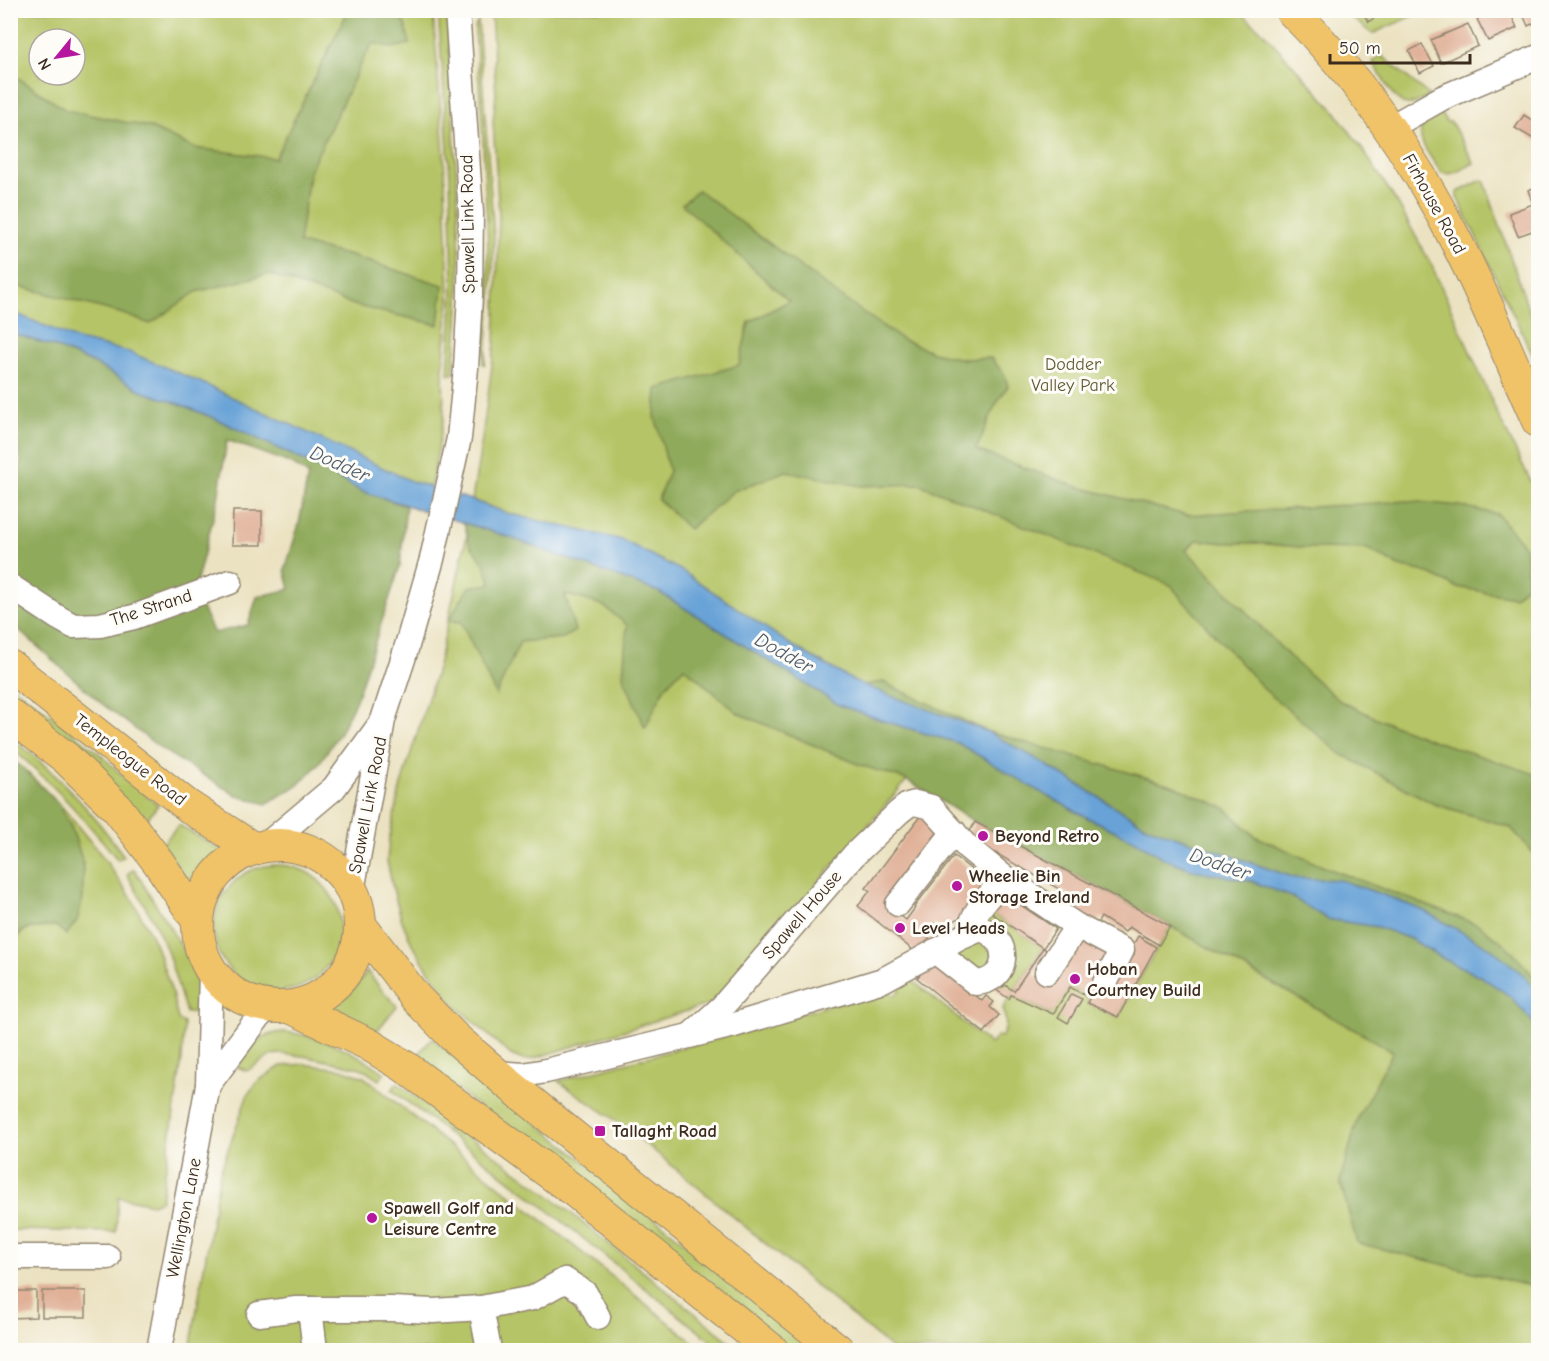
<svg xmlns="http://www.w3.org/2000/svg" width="1549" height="1361" viewBox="0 0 1549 1361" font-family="'Comic Neue',sans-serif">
	<rect width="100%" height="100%" fill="#fdfcf7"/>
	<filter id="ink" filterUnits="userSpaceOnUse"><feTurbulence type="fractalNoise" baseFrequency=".0167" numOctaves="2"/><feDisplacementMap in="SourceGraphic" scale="12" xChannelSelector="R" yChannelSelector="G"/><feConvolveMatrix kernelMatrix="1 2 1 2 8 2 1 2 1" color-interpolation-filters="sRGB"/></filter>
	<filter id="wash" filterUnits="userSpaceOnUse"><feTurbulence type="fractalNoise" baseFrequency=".008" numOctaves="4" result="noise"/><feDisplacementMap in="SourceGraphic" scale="24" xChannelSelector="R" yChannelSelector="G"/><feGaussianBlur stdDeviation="1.35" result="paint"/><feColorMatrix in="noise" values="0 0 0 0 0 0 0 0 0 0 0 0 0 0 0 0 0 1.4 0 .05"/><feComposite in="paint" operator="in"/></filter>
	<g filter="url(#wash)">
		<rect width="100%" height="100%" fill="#ebe2c1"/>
		<g fill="#b5c466" stroke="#787742" stroke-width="1.5" fill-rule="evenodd">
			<path d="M93 10 100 14 102 10 433 11 444 154 449 298 443 371 444 416 433 478 420 510 294 456 214 418 178 403 144 392 95 364 53 346 11 333 10 11ZM39 39H75V75H39Z"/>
			<path d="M438 11H447C450 58 452 106 455 153 460 227 463 301 453 374H448L453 290 452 240 450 177Z"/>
			<polygon points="491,11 1239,11 1265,34 1334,110 1361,147 1398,204 1432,266 1499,417 1538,496 1538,995 1527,978 1492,949 1424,911 1392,898 1231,854 1033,757 852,680 790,644 682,571 622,540 510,514 472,500 482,439 495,343 499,215 493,121 496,95"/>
			<polygon points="1344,11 1424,11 1372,34"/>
			<polygon points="478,21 494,237 492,287 485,364 483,364 488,297 488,243 482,124 475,31 475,27"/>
			<path d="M1381 55 1430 96C1424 99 1417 103 1411 104 1396 108 1380 74 1373 62Z"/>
			<path d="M1441 114 1447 122H1451L1474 163C1464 168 1452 178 1441 172 1434 161 1412 137 1424 124 1428 120 1436 117 1441 114Z"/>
			<polygon points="1482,180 1484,180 1538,337 1538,366 1457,197 1457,193 1460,191"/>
			<polygon points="469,526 907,780 822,878 719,1001 532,1059 523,1060 511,1055 451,1002 431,974 412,944 402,921 393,889 387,861 389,839 401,785 438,666"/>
			<polygon points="10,683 101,755 127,780 158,805 143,824 11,701"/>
			<path d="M10 738C55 769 92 812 124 856L118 860C85 819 51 781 11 748Z"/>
			<path d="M63 808 103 857 132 899 155 943 171 989 178 1020 184 1023 182 1059 161 1200 152 1204 118 1197 116 1232 11 1230 10 953C22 925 27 927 56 926L72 829 61 810Z"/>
			<path d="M179 825 225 852C211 858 196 875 194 890L162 844Z"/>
			<circle cx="277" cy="928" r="63"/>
			<polygon points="134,869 180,944 189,961 199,988 201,1011 186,1013 167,950 152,918 127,874"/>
			<path d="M987 910 1043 948 1014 991 1003 987 998 984 1017 960C1017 944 991 930 979 921Z"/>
			<path d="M1170 926 1394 1052 1358 1118 1538 1275V1350H893L628 1129 558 1081 737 1033 886 988 894 996 900 990 899 982 908 977 990 1044 998 1036 1001 1037C1008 1028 1006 1018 1003 1008L1011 995 1052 1014 1070 987 1089 998 1087 1003 1118 1017Z"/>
			<polygon points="990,941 994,963 979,973 960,960 959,954 963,942"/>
			<path d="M367 971 381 989 397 1006 377 1031 331 1007C348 996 356 988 367 971Z"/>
			<path d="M285 1032C322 1036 355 1051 385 1073L379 1080 361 1068 303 1056 281 1054 271 1055 247 1071 235 1066C250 1047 258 1033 285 1032Z"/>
			<polygon points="432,1038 817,1350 787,1350 416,1057"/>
			<polygon points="304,1064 341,1069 364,1077 703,1350 190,1350 220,1172 248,1094 258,1081 281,1066"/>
			<polygon points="397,1083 550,1196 740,1350 722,1350 543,1206 392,1090"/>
		</g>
		<g fill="#90aa5b" stroke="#666a3c" stroke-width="1.5" fill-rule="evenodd">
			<polygon points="348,11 395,11 405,24 410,44 392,48 373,43 365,56 310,170 299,243 351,256 443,285 439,325 357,306 269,274 196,292 150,324 120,313 18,286 11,281 11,73 66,110 149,127 194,148 275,158"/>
			<polygon points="698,190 845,300 902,339 933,352 962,359 991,358 1004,374 1008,386 995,406 976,450 1075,486 1186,515 1408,501 1460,506 1497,514 1526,548 1527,585 1514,597 1456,587 1425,572 1399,566 1368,549 1310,548 1255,543 1224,543 1197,540 1186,550 1294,661 1340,701 1383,721 1435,741 1538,775 1538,858 1510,827 1434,804 1341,754 1266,691 1180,597 1171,585 919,484 861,486 786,471 734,491 689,529 658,499 669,471 655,416 657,389 739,365 749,322 789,301 682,204"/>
			<path d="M11 333 53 346 95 364 144 392 178 403 214 418 324 470 361 491 406 506 400 566 356 700 339 734 318 765 297 786 266 804 236 795 164 751 101 703 11 623 10 479 21 462 15 437 11 434ZM227 440 292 464 308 475 299 524 285 570 290 589 257 597 248 625 214 633 196 596 195 588 218 499Z"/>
			<polygon points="464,523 503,535 659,592 839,705 884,721 958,743 1037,790 1088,818 1136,841 1163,858 1195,870 1251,881 1292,897 1327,919 1378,927 1411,939 1444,959 1480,976 1510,996 1532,1021 1538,1031 1538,1288 1357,1243 1340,1181 1358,1118 1393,1051 1170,926 975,822 907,780 860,765 738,713 684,667 665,687 645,728 623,676 627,625 602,605 565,594 575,631 563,638 520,642 496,695 461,622 448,621 469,587 491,584 484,563 470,545"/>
			<polygon points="883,682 986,731 1172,785 1225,808 1255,836 1322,866 1479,925 1507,946 1538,981 1538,995 1527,978 1492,949 1424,911 1392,898 1340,880 1295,878 1148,827 1033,757 864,685"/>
			<polygon points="10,759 22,767 63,808 61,810 72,829 83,862 83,898 77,921 66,935 56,926 25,929 17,936 11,951 14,783 11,780"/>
		</g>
		<polygon fill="#68a2d7" stroke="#52667a" stroke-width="1.5" points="10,311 78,340 129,352 200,382 411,481 471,500 510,514 622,540 682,571 790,644 852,680 891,696 986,731 1033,757 1148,827 1295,878 1340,880 1392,898 1424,911 1492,949 1527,978 1538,995 1538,1031 1532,1021 1510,996 1480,976 1444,959 1411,939 1378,927 1327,919 1292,897 1251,881 1195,870 1163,858 1136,841 1088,818 1037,790 958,743 884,721 839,705 659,592 503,535 361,491 324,470 214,418 177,403 144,392 95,364 53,346 11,333"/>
		<g id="blocks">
			<g fill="#e0b097">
				<polygon points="1360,10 1383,10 1369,22"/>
				<polygon points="1495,10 1509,10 1517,28 1488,41 1477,19"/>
				<polygon points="1521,10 1538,10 1538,21 1528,26"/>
				<polygon points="1468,24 1478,46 1441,63 1431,40"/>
				<polygon points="1422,44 1434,66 1420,73 1409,51"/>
				<polygon points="1524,115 1538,124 1538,139 1537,141 1515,128"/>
				<polygon points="1538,186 1538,229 1518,236 1509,213 1533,204 1528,190"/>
				<polygon points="233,511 262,511 262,545 232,545"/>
				<polygon points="921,815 940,829 884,903 906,920 915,908 914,907 954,856 987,882 961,916 943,930 935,923 925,935 931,940 919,955 858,906 870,891 866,888"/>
				<polygon points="975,822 1170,926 1159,945 1129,927 1125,932 1101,917 1095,928 1067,912 1075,898 967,837"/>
				<polygon points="1000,891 1056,929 1043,948 987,910"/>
				<polygon points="1080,935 1109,953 1086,996 1070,987 1053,1014 1011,995 1009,999 995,989 998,984 1003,987 1005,985 1014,991 1043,948 1049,952 1034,975 1052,983"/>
				<polygon points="1138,936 1156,947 1118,1017 1087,1003 1097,983 1109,990"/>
				<polygon points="933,959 982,1001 986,996 994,1002 990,1007 999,1015 984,1033 917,978"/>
				<polygon points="1071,994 1082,999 1068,1023 1058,1017"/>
				<polygon points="10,1291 36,1291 36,1317 10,1318"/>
				<rect x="42" y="1291" width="44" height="26"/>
			</g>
		</g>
	</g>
	<g filter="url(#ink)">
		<use href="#blocks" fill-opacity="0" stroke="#938670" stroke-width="1.5"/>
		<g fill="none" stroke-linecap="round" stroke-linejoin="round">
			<defs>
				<g id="minor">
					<polyline points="1389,128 1442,98 1538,57"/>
					<polyline points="10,586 57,617 73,626 100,625 134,617 230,582"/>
					<polyline points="265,846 334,788 379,726"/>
					<polyline points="352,891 383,720 404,656 432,559 459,438 466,368 470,295 471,213 457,10"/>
					<polyline points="898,904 954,832"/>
					<polyline points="1077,926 1122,950 1105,983"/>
					<path d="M971 932C968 915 994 891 1005 878"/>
					<polyline points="692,1034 721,1008 854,855 899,812 908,805 915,803 931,807 967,847 1005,878 1077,926 1047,972"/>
					<path d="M497 1073 523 1075 546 1071 734 1025 883 980 960 938 980 929C1012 937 1011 981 976 983L935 951"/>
					<polyline points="208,1085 267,1006"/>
					<polyline points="10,1257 108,1257"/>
					<polyline points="481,1308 489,1350"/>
					<polyline points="310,1309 391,1309 433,1311 481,1308 533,1298 565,1280 585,1293 598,1317"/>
					<polyline points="259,1314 296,1309 310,1309 315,1350"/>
					<polyline points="159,1350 208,1085 211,971"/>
				</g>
				<g id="major">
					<path d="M1291 10C1359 77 1414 158 1457 243 1487 301 1511 362 1538 421"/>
					<polyline points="10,666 188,806 254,849"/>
					<polyline points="10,715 66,758 117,808 159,863 198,921"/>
					<circle cx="279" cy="926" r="81"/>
					<polyline points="361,926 416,998 454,1037 505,1081 838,1350"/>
					<polyline points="290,1007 368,1044 404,1066 577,1193 772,1350"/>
				</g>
			</defs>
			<use href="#minor" stroke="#938670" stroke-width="27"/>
			<use href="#major" stroke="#938670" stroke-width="34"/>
			<use href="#minor" stroke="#fff" stroke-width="24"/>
			<use href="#major" stroke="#f1c369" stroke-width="32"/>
		</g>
	</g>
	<g fill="#b5179e" stroke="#fdfcf7" stroke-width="2">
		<circle cx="983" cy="836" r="6"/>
		<circle cx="957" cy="886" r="6"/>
		<circle cx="900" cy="928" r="6"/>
		<circle cx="1075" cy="979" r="6"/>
		<rect x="594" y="1125" width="12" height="12" rx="3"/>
		<circle cx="372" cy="1218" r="6"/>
	</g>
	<g text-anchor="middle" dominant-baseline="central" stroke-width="6" stroke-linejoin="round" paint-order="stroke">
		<g font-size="18" fill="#3b2a1e" stroke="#fdfcf7">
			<text transform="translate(1434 204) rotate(61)">Firhouse Road</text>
			<text transform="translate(468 224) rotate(-91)">Spawell Link Road</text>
			<text transform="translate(151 608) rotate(-18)">The Strand</text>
			<text transform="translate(130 760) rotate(38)">Templeogue Road</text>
			<text transform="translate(368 805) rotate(-79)">Spawell Link Road</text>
			<text transform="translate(802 915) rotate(-49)">Spawell House</text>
			<text transform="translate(184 1218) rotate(-79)">Wellington Lane</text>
		</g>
		<g font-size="18" fill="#605834" stroke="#fdfcf7">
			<text x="1073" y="364">Dodder<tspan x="1073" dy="21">Valley Park</tspan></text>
		</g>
		<g font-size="18" font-weight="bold" fill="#3b2a1e" stroke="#fdfcf7" text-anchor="start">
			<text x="995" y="836">Beyond Retro</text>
			<text x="969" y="876">Wheelie Bin<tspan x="969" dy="21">Storage Ireland</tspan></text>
			<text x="912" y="928">Level Heads</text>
			<text x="1087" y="969">Hoban<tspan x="1087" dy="21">Courtney Build</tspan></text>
			<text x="612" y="1131">Tallaght Road</text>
			<text x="384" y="1208">Spawell Golf and<tspan x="384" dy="21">Leisure Centre</tspan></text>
		</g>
		<g font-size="20" font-style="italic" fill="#4d5a68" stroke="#fdfcf7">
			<text transform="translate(340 464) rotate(24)">Dodder</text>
			<text transform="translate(784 653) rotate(29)">Dodder</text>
			<text transform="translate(1220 864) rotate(19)">Dodder</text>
		</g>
	</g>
	<rect width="1549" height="1361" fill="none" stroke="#fdfcf7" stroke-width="36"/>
	<g transform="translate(57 57) rotate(240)"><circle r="28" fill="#fdfcf7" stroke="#afa8a0" stroke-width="1.5"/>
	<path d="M0-4.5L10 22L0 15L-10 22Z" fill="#b5179e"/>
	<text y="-9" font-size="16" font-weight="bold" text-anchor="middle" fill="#3b2a1e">N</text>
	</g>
	<path d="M1330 54v9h140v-9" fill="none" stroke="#3b2a1e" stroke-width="3"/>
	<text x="1339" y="54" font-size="18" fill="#3b2a1e" stroke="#fdfcf7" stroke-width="4.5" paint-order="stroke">50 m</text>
</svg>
